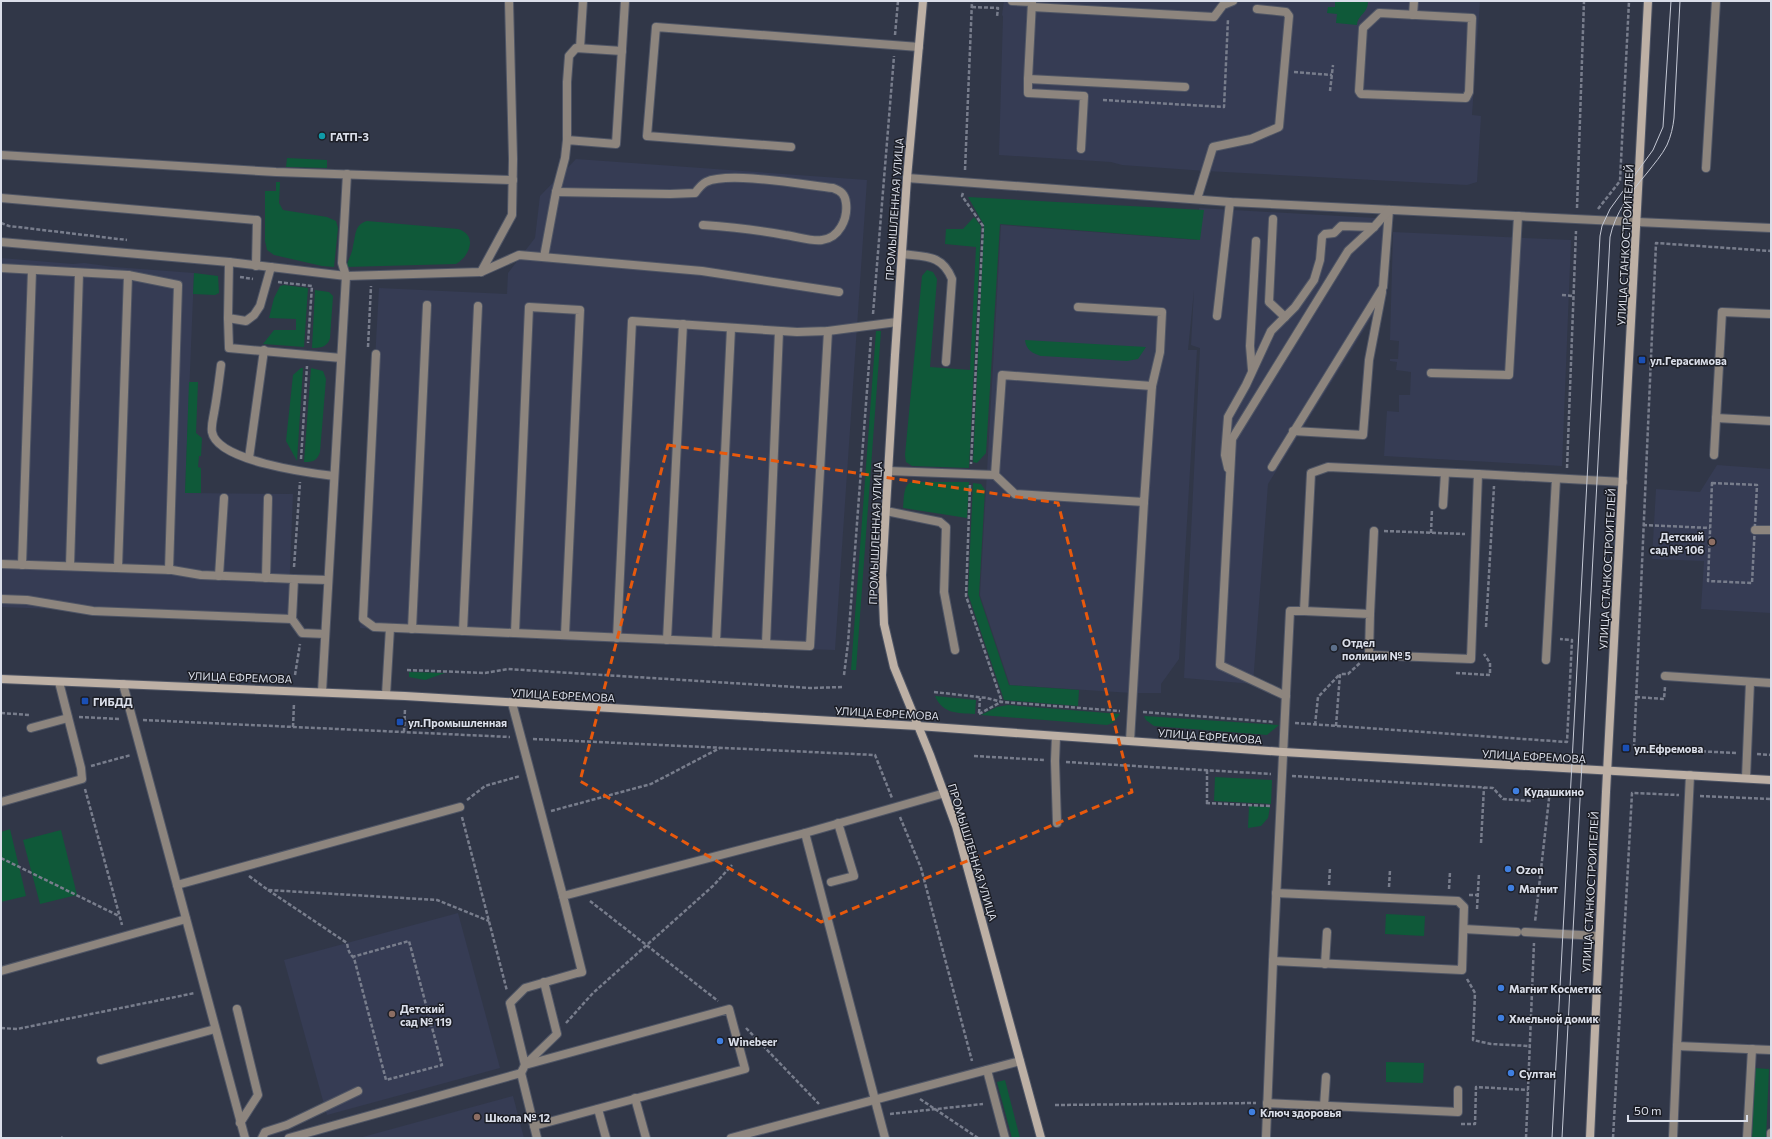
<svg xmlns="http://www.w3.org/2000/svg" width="1772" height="1139" viewBox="0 0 1772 1139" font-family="Commissioner,sans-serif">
	<rect width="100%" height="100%" fill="#313748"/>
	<g fill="#363c54">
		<polygon points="1004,1 1480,1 1472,115 1481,116 1477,182 1467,185 1206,171 1122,165 1111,162 999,155 1003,16 1002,15"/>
		<polygon points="576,159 867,180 835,650 569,641 360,628 379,288 507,294 508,273 535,238 540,196"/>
		<polygon points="1199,208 1393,219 1385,296 1268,484 1253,684 1184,678 1200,348 1191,345 1194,290 1188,350 1197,350 1179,659 1161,684 1161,693 1132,693 1010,685 980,595 1001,225 1197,240"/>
		<polygon points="1393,232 1571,240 1562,466 1384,456 1387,411 1399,412 1399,395 1410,395 1411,372 1396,370 1397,362 1390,361 1390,359 1398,359 1399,341 1390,340"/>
		<polygon points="1,258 73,264 84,263 114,267 194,273 185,493 293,494 288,618 1,607"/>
		<polygon points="1717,465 1771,469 1771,613 1701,609 1704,561 1652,559 1656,489 1700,492"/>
		<polygon points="458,913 500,1068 327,1115 284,960"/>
		<polygon points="513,1096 524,1138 359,1138"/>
	</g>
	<g fill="#0f5939">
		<path d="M1335 1H1368C1368 14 1358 14 1357 25L1336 23 1337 14 1327 13 1328 7H1335Z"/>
		<polygon points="287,158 327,160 327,168 286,167"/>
		<polygon points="276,182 280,182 279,203 283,210 327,217 336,221 338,228 334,267 322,266 274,255 267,250 265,241 265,191 276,191"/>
		<polygon points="968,197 1204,210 1200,240 1000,224 986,453 977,463 973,462 984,225"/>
		<polygon points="974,217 981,226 969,468 912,466 906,462 905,455 922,276 927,270 933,272 937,279 930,367 970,370 976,247 945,244 946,229 963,229"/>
		<path d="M367 221 458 229C478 235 470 256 456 264L346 267C348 260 352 254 353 246 356 235 354 225 367 221Z"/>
		<polygon points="194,273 218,276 219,293 215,295 193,294"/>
		<polygon points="284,285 308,288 304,347 263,344 274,330 296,330 296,319 269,318 274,298 280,286"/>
		<path d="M315 290 329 292 333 296 330 338C328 347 320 348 312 348Z"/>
		<polygon points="876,331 881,331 856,670 851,670"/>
		<path d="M1025 340 1146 347 1138 359 1127 361 1042 356C1033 354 1026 350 1025 340Z"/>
		<polygon points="301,368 303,368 297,461 286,441 293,375"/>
		<path d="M311 368 323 371 326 379 320 452C317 461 313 462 304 462Z"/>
		<polygon points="189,382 198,382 196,433 202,438 201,456 199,456 198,467 201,468 201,493 185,493"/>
		<path d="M911 482H969L967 518 903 508C904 500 903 485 911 482Z"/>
		<polygon points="973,483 981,484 985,490 979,595 1009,685 1079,690 1078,706 1004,700 968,594"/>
		<polygon points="409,672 445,673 425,680 409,677"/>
		<path d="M935 696 976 700 975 714C957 713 943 714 935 696Z"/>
		<polygon points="1008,705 1120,714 1113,723 1107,725 981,715 997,707"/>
		<polygon points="1144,716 1279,725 1267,735 1154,726 1146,720"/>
		<polygon points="1215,777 1272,780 1271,804 1214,801"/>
		<polygon points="1249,806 1270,807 1268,818 1261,826 1248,828"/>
		<polygon points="10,829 26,896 1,902 1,832"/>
		<polygon points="61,830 77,895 40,904 23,840"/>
		<polygon points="1386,914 1425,916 1424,936 1385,934"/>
		<polygon points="1386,1062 1424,1063 1423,1083 1386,1082"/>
		<polygon points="1754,1068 1769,1069 1766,1138 1752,1138"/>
		<polygon points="1005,1080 1020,1138 1012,1138 997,1082"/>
	</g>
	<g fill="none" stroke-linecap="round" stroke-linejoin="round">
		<defs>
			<g id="lane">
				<polyline points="1012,1 1032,2 1028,79 1185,87"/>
				<polyline points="1032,7 1214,17 1223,5 1233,1"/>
				<polygon points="1379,13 1472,18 1469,92 1466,98 1361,94 1359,91 1363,28"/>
				<polyline points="1413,15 1414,1"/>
				<polyline points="580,48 583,1"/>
				<polyline points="1028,79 1028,93 1084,96 1081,149"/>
				<polyline points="567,140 567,82 569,56 576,48 622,51"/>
				<polyline points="791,147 647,136 656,27 919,47"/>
				<polyline points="1,155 276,172 513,180"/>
				<polyline points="1706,168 1716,1"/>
				<polyline points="907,178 1230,202 1637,222"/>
				<path d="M556 192 670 194 695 193C698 189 702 184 706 182 729 171 805 185 833 188 841 191 845 194 846 203 848 219 839 238 822 240 813 242 795 236 785 235 758 230 731 227 703 225"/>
				<polyline points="1,198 257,220 256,266"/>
				<polyline points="1197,199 1213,147 1251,139 1279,127 1289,16 1286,12 1257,9"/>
				<polyline points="1273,219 1269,302 1285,317"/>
				<polyline points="1,242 229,262 346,276 481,272 512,215 513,159 509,1"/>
				<path d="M902 254C925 257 942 254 952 279L946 362"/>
				<polyline points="544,257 556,192 565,158 567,140 616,144 625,1"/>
				<polyline points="229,262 228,318 229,348 341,358"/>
				<polyline points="1,268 128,275 178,285 169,570"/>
				<polyline points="481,272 519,255 702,271 839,292"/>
				<polyline points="346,276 342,263 347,174"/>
				<polyline points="1217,316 1230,202"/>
				<polyline points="228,318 246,321 254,315 260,306 271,267"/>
				<polyline points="376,354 363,619 374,627 810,646 828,331"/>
				<path d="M221 365C219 381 217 397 214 413 213 419 211 426 212 432 217 461 309 473 334 476"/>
				<polyline points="1252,370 1250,346 1256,241"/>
				<polyline points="1431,373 1509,375 1518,216"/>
				<polyline points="1716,418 1771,421"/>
				<polyline points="1293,431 1363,435 1369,360 1382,292"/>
				<polyline points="1714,455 1722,312 1771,314"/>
				<polyline points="249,458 264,350"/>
				<polyline points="1272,467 1383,287 1389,210"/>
				<polyline points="1228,468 1225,455 1228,417 1246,385 1271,331 1295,307 1314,280 1320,260 1322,237 1325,234 1334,233 1341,226 1374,227"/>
				<polyline points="888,471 995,475 1015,494 1144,502 1152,386 1160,352 1162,312 1078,307"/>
				<polyline points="995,475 1002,375 1152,386"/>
				<polyline points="1443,505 1445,473"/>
				<polyline points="886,511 940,522 946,527 944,592 955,650"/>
				<polyline points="1755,530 1771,530"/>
				<polyline points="1,564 172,570 201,575 294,579 292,619 302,633 325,634"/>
				<polyline points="22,565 32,270"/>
				<polyline points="70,566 79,273"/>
				<polyline points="118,568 128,275"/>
				<polyline points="219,576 224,498"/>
				<polyline points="266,578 268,498"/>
				<polyline points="294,579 328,580"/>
				<polyline points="1,599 27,600 93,611 292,619"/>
				<polyline points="1304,611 1370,614 1369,655 1471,659 1478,474 1623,482"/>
				<polyline points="1370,614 1374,531"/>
				<polyline points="412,629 427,305"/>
				<polyline points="463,631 478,306"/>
				<polyline points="515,633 529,307 580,310 565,635"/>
				<polyline points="617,638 632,321 797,332 828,331 897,322"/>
				<polyline points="667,640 683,324"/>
				<polyline points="716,642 731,328"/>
				<polyline points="766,644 779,331"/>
				<polyline points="1546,660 1556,479"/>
				<polyline points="1665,676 1771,683"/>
				<polyline points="123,684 245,1138"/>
				<polyline points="386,695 390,628"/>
				<polyline points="1286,696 1220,665 1232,439 1348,251 1374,227 1389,210"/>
				<polyline points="512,703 563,896"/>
				<polyline points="31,728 68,718"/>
				<polyline points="1056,736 1055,761 1057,823"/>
				<polyline points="1130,741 1144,502"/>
				<polyline points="1690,775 1677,1046 1771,1050"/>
				<polyline points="1746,778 1750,682"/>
				<polyline points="1,802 82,779 81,768 59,682"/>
				<polyline points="805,833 885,1138"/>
				<polyline points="831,882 854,876 838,823"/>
				<polyline points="177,885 460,807"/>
				<polyline points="1464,929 1517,932"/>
				<polyline points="1525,932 1599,936"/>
				<polyline points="1273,961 1462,970 1464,907 1458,901 1276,893"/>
				<polyline points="1325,964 1327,932"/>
				<polyline points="1,971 186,919"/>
				<polyline points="544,982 557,1034 525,1065 510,1003 525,988 577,973 582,972 563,896 805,833 945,793"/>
				<polyline points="237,1009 258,1095 240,1123"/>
				<polyline points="101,1060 215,1029"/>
				<polyline points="987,1070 1005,1138"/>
				<polyline points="521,1073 537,1138"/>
				<polyline points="635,1098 646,1138"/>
				<polyline points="1267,1103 1458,1112 1458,1090"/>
				<polyline points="1324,1106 1326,1077"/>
				<polyline points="598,1109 606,1138"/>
				<polyline points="262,1138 265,1132 287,1125 358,1091"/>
				<polyline points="289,1138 521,1073 525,1065 729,1009 745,1069 534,1126"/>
				<polyline points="731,1138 1020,1061"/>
				<polyline points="1266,1138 1273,961 1290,611 1304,611 1311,473 1328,467 1478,474"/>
				<polyline points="1673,1138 1677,1046"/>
				<polyline points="1747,1138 1752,1049"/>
				<polyline points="1771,1138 1771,1133"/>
			</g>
			<g id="street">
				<polyline points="1637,222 1771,228"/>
				<polyline points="322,692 346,276"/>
			</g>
			<g id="secondary">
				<polyline points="923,1 907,178 895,355 882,575 884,624 894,667 930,755 956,826 1041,1138"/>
				<polyline points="1,679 405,696 918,726 1283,752 1771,780"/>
				<polyline points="1590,1138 1606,792 1648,1"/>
			</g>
		</defs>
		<use href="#lane" stroke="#4f5565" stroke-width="10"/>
		<use href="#street" stroke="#4f5565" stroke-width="10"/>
		<use href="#secondary" stroke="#4f5565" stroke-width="10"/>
		<g stroke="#787d8c" stroke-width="2.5" stroke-dasharray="4 2" stroke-linecap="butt">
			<polyline points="972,7 998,8 997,17"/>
			<polyline points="895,35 898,1"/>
			<polyline points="1294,72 1332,75"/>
			<polyline points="1330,91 1333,65"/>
			<polyline points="1103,100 1224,107 1228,19"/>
			<polyline points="965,170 972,1"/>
			<polyline points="963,193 962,196 983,226 971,464"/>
			<polyline points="1577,208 1584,1"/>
			<polyline points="1598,209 1620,181 1629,1"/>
			<polyline points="1,223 9,226 127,240"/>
			<polyline points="240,277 253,279"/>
			<polyline points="278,282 312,286 308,343"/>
			<polyline points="1562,295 1573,296"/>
			<polyline points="873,314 894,56"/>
			<polyline points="368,347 371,286"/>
			<polyline points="301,459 307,366"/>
			<polyline points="1567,468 1576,231"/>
			<polygon points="1712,483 1757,485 1752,583 1708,581"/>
			<polyline points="970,485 966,596 1002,702"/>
			<polyline points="1643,525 1710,528"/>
			<polyline points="1384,531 1465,534"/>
			<polyline points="1431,533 1432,509"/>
			<polyline points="294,567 300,482"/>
			<polyline points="1486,627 1494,486"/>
			<polyline points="407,670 485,673 508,669 810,688 843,687"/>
			<polyline points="1456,673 1490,675 1490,663 1484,654"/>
			<polyline points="295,675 300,644"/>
			<polyline points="844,675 848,643 871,337"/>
			<polyline points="934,692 987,698 1002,702 1120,711"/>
			<polyline points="1636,697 1664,699 1665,687"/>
			<polyline points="1143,712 1274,722"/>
			<polyline points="1,713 30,715"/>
			<polyline points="979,713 980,698"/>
			<polyline points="979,714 1001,702"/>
			<polyline points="79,717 120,719"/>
			<polyline points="143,720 510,737"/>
			<polyline points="1295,723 1567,742 1572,640 1560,639"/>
			<polyline points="1315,725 1318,697 1340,674"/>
			<polyline points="1336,726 1340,674 1348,674 1361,662"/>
			<polyline points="293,727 294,703"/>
			<polyline points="404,732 405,709"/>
			<polyline points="533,739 875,755 892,798"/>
			<polyline points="1736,753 1634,748 1656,243 1771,251"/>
			<polyline points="1757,754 1771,755"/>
			<polyline points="974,756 1044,760"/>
			<polyline points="1066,762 1271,774"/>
			<polyline points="91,766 131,755"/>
			<polyline points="1207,770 1207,804"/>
			<polyline points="1292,776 1493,788 1503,799 1531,801 1540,790 1550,790 1535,922"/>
			<polyline points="85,789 122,925"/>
			<polyline points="1700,796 1771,799"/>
			<polyline points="467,800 485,786 520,776"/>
			<polyline points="1206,803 1270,806"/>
			<polyline points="551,811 651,784 720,748"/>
			<polyline points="462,817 507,991"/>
			<polyline points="900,817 921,868 972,1061"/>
			<polyline points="1481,843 1484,787"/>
			<polyline points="1,858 119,916"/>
			<polyline points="249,876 268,890 437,900 489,921"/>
			<polyline points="1329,885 1330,867"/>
			<polyline points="1389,887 1390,870"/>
			<polyline points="1449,889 1450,872"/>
			<path d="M268 890 347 943C348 949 349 954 354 958L386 1080 442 1065 409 941 352 957"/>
			<polyline points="1469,895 1478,895"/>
			<polyline points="590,901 718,1001"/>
			<polyline points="1477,909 1479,873"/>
			<polyline points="1467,979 1475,993 1473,1040 1491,1044 1529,1046"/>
			<polyline points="566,1023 593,993 714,885 732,865"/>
			<polyline points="1,1028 17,1029 195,993"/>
			<polyline points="746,1028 819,1104"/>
			<polyline points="920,1099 978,1138"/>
			<polyline points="1055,1105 1256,1103"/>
			<polyline points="890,1114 983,1104"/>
			<polyline points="1461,1124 1475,1124 1476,1087 1528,1090"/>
			<polyline points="61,1137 62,1138"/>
			<polyline points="1526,1138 1534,943"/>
			<polyline points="1613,1138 1632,793 1679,795"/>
		</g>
		<use href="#lane" stroke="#8d857e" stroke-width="8"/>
		<use href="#street" stroke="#8d857e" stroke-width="8"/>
		<use href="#secondary" stroke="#bdb0a5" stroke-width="8"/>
		<g stroke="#c5c9d5" stroke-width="1">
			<polyline points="1552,1138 1600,236 1602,226 1610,209 1653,150 1663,127 1671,1"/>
			<path d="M1562 1138 1610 237C1615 213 1631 192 1647 173 1654 164 1662 155 1667 145 1671 136 1673 127 1674 118L1680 1"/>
		</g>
	</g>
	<path fill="none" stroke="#e8590c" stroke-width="3" stroke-dasharray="8 5" stroke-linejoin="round" d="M668 445 1058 503 1132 792 821 922 580 781Z"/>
	<circle fill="#0f9aa8" stroke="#1c1e26" stroke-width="1.5" cx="322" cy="136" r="4"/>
	<g fill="#1a4fb4" stroke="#1c1e26" stroke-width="1.5">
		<rect x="1638" y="356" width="8" height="8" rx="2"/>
		<rect x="81" y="697" width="8" height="8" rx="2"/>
		<rect x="396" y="718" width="8" height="8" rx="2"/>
		<rect x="1622" y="744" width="8" height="8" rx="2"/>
	</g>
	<g fill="#8d6e63" stroke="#1c1e26" stroke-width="1.5">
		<circle cx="1712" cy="542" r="4"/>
		<circle cx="392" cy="1014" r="4"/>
		<circle cx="477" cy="1117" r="4"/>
	</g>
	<circle fill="#5c6f8a" stroke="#1c1e26" stroke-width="1.5" cx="1334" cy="648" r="4"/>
	<g fill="#3f7fe0" stroke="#1c1e26" stroke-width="1.5">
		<circle cx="1516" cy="791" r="4"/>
		<circle cx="1508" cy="869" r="4"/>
		<circle cx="1511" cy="888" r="4"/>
		<circle cx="1501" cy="988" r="4"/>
		<circle cx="1501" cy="1018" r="4"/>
		<circle cx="720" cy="1041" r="4"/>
		<circle cx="1511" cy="1073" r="4"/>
		<circle cx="1252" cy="1112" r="4"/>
	</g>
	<g text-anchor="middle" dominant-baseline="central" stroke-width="3" stroke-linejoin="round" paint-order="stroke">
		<g font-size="11" font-weight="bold" fill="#dadee9" stroke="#1c1e26" text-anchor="start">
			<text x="330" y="136">ГАТП-3</text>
			<text x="1650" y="360">ул.Герасимова</text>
			<text x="1704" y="536" text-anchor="end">Детский<tspan x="1704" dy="13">сад № 106</tspan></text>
			<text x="1342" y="642">Отдел<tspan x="1342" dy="13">полиции № 5</tspan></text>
			<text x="93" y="701">ГИБДД</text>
			<text x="408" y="722">ул.Промышленная</text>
			<text x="1634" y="748">ул.Ефремова</text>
			<text x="1524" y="791">Кудашкино</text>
			<text x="1516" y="869">Ozon</text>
			<text x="1519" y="888">Магнит</text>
			<text x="1509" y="988">Магнит Косметик</text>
			<text x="400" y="1008">Детский<tspan x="400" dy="13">сад № 119</tspan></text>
			<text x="1509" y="1018">Хмельной домик</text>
			<text x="728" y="1041">Winebeer</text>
			<text x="1519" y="1073">Султан</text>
			<text x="1260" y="1112">Ключ здоровья</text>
			<text x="485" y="1117">Школа № 12</text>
		</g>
		<g font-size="11" fill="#dadee9" stroke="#1c1e26">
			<text transform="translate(894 209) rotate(-86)">ПРОМЫШЛЕННАЯ УЛИЦА</text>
			<text transform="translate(1625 245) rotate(-87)">УЛИЦА СТАНКОСТРОИТЕЛЕЙ</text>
			<text transform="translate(875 533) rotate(-88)">ПРОМЫШЛЕННАЯ УЛИЦА</text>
			<text transform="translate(1607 569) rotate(-87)">УЛИЦА СТАНКОСТРОИТЕЛЕЙ</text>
			<text transform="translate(240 677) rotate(2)">УЛИЦА ЕФРЕМОВА</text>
			<text transform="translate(563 695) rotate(3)">УЛИЦА ЕФРЕМОВА</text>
			<text transform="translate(887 713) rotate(3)">УЛИЦА ЕФРЕМОВА</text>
			<text transform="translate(1210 736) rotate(4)">УЛИЦА ЕФРЕМОВА</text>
			<text transform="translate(1534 756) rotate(3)">УЛИЦА ЕФРЕМОВА</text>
			<text transform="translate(973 852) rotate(73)">ПРОМЫШЛЕННАЯ УЛИЦА</text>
			<text transform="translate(1590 892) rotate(-87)">УЛИЦА СТАНКОСТРОИТЕЛЕЙ</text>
		</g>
	</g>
	<rect width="1772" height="1139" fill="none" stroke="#dadee9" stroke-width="4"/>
	<path d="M1628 1115v6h119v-6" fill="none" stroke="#dadee9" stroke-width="2"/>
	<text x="1634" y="1115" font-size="12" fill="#dadee9" stroke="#1c1e26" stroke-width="3" paint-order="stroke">50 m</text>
</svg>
